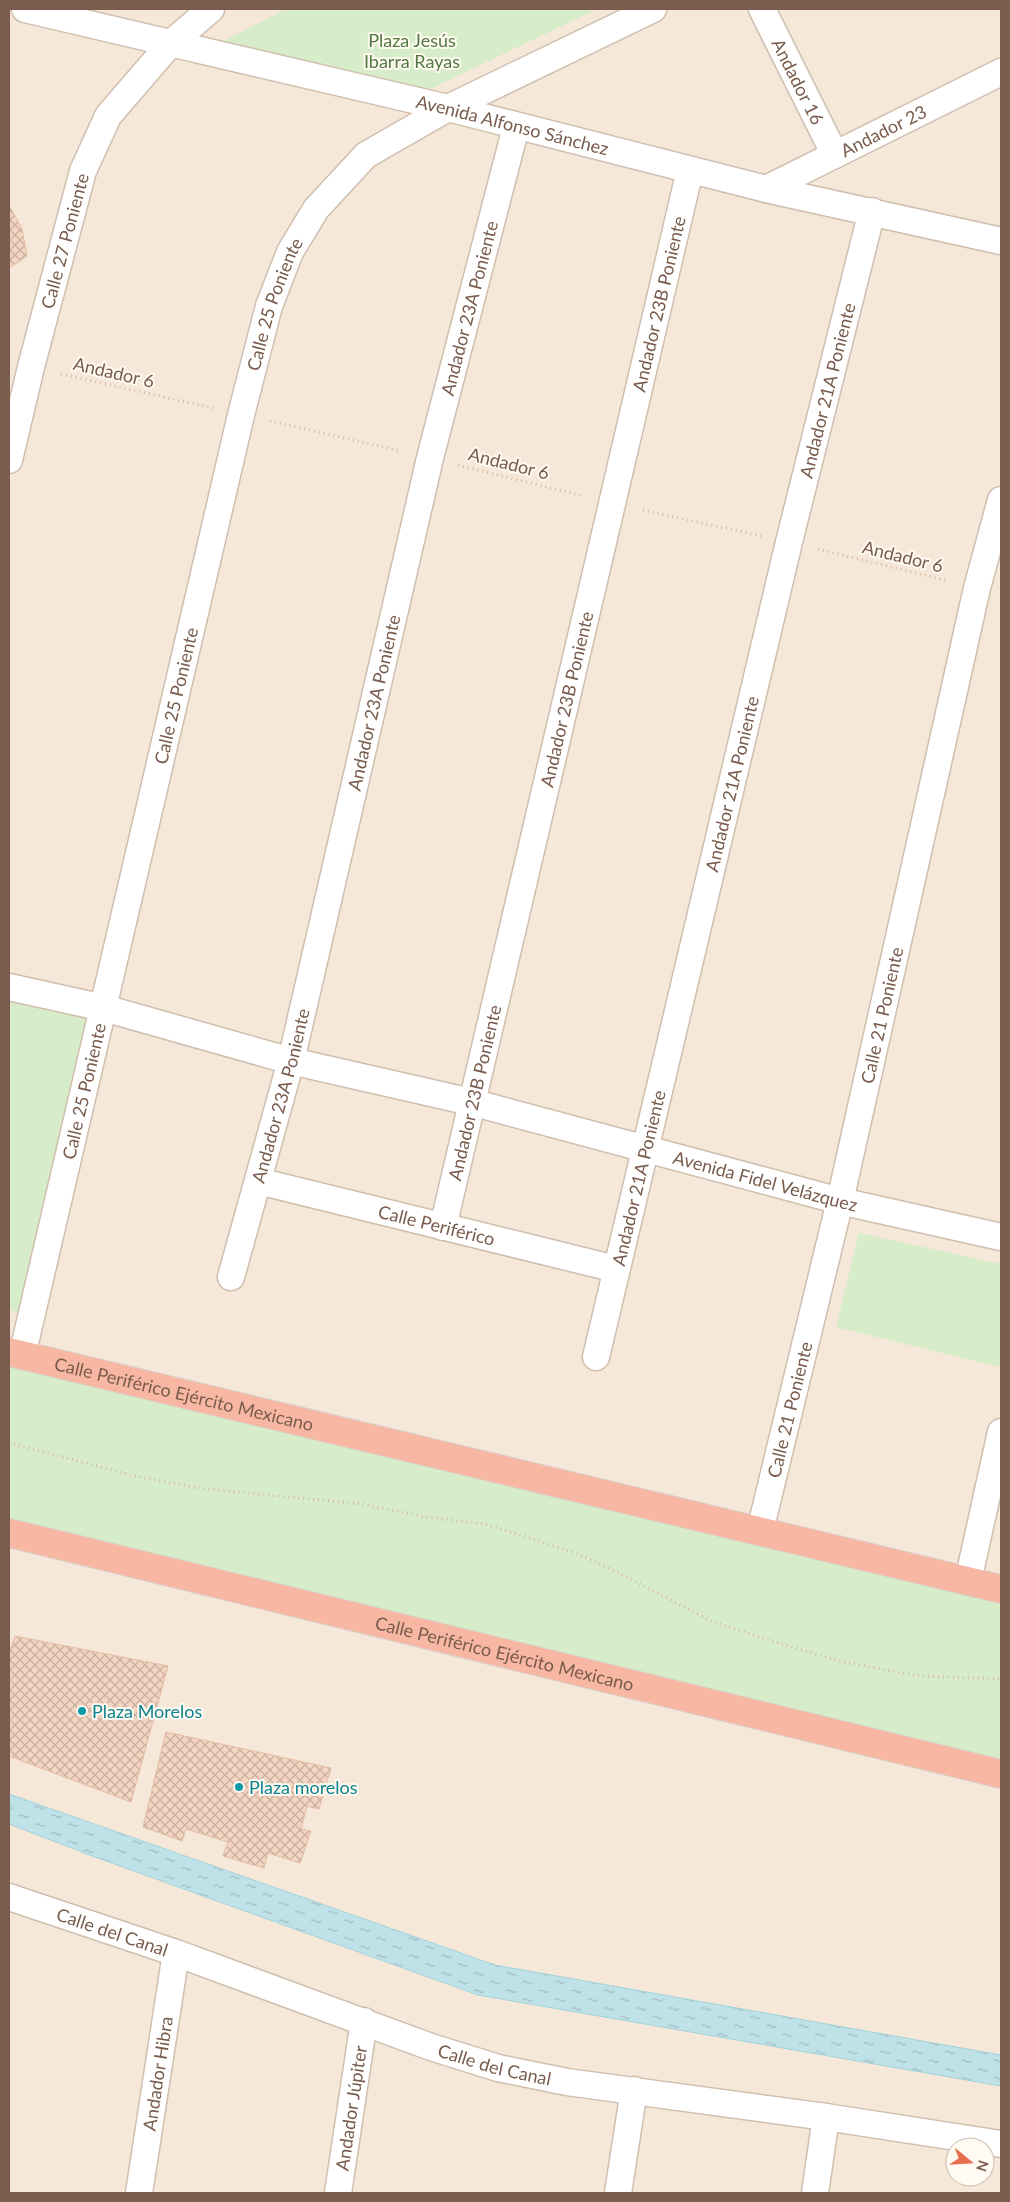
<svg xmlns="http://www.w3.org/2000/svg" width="1010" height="2202" viewBox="0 0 1010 2202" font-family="Lato,sans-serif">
	<defs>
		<pattern id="water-ripples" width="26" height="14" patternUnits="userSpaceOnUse" patternTransform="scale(1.25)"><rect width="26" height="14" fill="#bee2e8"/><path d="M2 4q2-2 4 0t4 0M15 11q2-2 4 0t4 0" fill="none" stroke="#9fbabe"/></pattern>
		<pattern id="building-cross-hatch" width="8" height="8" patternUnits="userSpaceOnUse" patternTransform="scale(1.25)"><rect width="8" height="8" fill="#f3d5c2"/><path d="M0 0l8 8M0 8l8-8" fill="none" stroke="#cab0a0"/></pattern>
	</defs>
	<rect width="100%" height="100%" fill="#fdf6eb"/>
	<path fill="#f5e8d9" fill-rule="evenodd" d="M9 9H1001V2193H9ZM955 2147H985V2177H955Z"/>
	<g fill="#d7ecc8">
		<polygon points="286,9 597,9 418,95 212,47"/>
		<polygon points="9,990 100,1010 29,1315 9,1310"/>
		<polygon points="859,1233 1001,1264 1001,1358 999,1367 836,1327"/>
		<polygon points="9,1357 1001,1591 1001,1763 9,1525"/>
	</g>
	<polygon fill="url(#water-ripples)" stroke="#a4d2da" points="9,1794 495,1965 1001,2055 1001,2086 478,1995 95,1857 9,1824"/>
	<g fill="url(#building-cross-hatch)" stroke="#e6bba2">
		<polygon points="9,205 22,229 27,256 9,268"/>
		<polygon points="15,1636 168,1666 131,1802 9,1756 9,1653"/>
		<polygon points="166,1732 331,1768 319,1809 307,1806 301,1829 311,1831 300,1863 268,1853 264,1868 223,1856 228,1842 186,1829 182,1841 143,1827"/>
	</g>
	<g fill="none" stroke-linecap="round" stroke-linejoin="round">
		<defs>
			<g id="street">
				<path id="s1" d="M25 9 448 108 766 189 1001 241"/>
				<path id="s2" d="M762 9 835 155"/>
				<path id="s3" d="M766 189 1001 72"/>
				<path id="s4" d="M9 460 31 367 83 171 108 116 170 44 211 9"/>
				<path id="s5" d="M9 987 104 1008 291 1061 471 1102 840 1201 1001 1237"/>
				<path id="s6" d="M258 1181 616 1269"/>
				<path id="s7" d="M443 1227 690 170"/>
				<path id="s8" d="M231 1277 291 1061 430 458 516 127"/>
				<path id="s9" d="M22 1356 241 415 269 306 290 252 316 209 366 155 448 108 653 9"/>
				<path id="s10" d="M596 1357 789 542 872 211"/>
				<path id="s11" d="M760 1531 840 1201 977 588 1001 500"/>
				<polyline points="968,1581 1001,1432"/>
				<path id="s12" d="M9 1897 176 1953 431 2047 498 2068 567 2082 826 2117 1001 2144"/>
				<path id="s13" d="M139 2193 176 1953"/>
				<path id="s14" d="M338 2193 364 2021"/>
				<polyline points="618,2193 634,2090"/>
				<polyline points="815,2193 826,2117"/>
			</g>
			<g id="highway">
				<path id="s15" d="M9 1352 1001 1589"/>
				<path id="s16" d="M9 1533 1001 1774"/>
			</g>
		</defs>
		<use href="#street" stroke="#d0beaf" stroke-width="29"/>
		<use href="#highway" stroke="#d9d1cd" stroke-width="30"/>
		<g stroke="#d9b8a4" stroke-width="3" stroke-dasharray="1 4" stroke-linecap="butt">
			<polyline points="61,374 213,408"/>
			<polyline points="270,421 401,451"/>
			<polyline points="458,465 583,496"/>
			<polyline points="643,510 761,536"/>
			<polyline points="818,549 948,581"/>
			<polyline points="9,1443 135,1476 176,1484 206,1489 362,1504 426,1517 485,1524 573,1552 615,1571 713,1622 782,1644 839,1661 902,1673 920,1676 1001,1679"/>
		</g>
		<use href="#street" stroke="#fff" stroke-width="26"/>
		<use href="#highway" stroke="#f7b7a2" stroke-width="28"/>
	</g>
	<g fill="#0f9aa8" stroke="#fffaf2" stroke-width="2">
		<circle cx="82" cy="1711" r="5"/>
		<circle cx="239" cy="1787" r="5"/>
	</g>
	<g text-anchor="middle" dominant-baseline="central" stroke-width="4" stroke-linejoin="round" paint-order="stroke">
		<g font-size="18" fill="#527941" stroke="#fffaf2">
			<text x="412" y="40">Plaza Jesús<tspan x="412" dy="21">Ibarra Rayas</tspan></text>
		</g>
		<g font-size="18" fill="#795c4d" stroke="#fffaf2">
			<text stroke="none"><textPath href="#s2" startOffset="81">Andador 16</textPath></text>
			<text stroke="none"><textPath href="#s1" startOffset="501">Avenida Alfonso Sánchez</textPath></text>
			<text stroke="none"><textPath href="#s3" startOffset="131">Andador 23</textPath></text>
			<text stroke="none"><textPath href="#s4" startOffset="226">Calle 27 Poniente</textPath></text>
			<text stroke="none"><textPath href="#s7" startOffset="948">Andador 23B Poniente</textPath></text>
			<text stroke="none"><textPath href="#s9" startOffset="1082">Calle 25 Poniente</textPath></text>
			<text stroke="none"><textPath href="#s8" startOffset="998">Andador 23A Poniente</textPath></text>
			<text transform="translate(114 372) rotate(13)">Andador 6</text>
			<text stroke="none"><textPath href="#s10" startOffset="994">Andador 21A Poniente</textPath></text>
			<text transform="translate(509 463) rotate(14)">Andador 6</text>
			<text transform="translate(903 556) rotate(14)">Andador 6</text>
			<text stroke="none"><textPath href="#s9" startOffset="678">Calle 25 Poniente</textPath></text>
			<text stroke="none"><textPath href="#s7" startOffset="542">Andador 23B Poniente</textPath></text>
			<text stroke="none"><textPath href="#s8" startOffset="592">Andador 23A Poniente</textPath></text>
			<text stroke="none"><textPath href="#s10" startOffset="589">Andador 21A Poniente</textPath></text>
			<text stroke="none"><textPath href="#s11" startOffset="530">Calle 21 Poniente</textPath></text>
			<text stroke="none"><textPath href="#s9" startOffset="272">Calle 25 Poniente</textPath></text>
			<text stroke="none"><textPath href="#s7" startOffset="138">Andador 23B Poniente</textPath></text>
			<text stroke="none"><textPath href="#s8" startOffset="188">Andador 23A Poniente</textPath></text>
			<text stroke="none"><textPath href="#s10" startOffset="184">Andador 21A Poniente</textPath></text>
			<text stroke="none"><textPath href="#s5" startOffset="781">Avenida Fidel Velázquez</textPath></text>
			<text stroke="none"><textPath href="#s6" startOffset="184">Calle Periférico</textPath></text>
			<text stroke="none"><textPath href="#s15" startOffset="180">Calle Periférico Ejército Mexicano</textPath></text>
			<text stroke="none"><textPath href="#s11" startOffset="125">Calle 21 Poniente</textPath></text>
			<text stroke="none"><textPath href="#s16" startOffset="510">Calle Periférico Ejército Mexicano</textPath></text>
			<text stroke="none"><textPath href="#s12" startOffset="109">Calle del Canal</textPath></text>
			<text stroke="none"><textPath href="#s12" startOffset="514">Calle del Canal</textPath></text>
			<text stroke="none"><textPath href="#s13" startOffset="121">Andador Hibra</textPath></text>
			<text stroke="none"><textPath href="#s14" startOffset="86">Andador Júpiter</textPath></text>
		</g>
		<g font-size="18" fill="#0d838f" stroke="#fffaf2" text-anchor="start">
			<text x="92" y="1711">Plaza Morelos</text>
			<text x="249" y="1787">Plaza morelos</text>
		</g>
	</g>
	<rect width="1010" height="2202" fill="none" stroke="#795c4d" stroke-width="20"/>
	<g transform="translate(970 2162) rotate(108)"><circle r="24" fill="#fffaf2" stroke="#c9bbb0"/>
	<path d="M0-4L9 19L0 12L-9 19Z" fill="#e76f50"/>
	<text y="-8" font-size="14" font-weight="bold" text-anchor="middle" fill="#795c4d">N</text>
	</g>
</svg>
